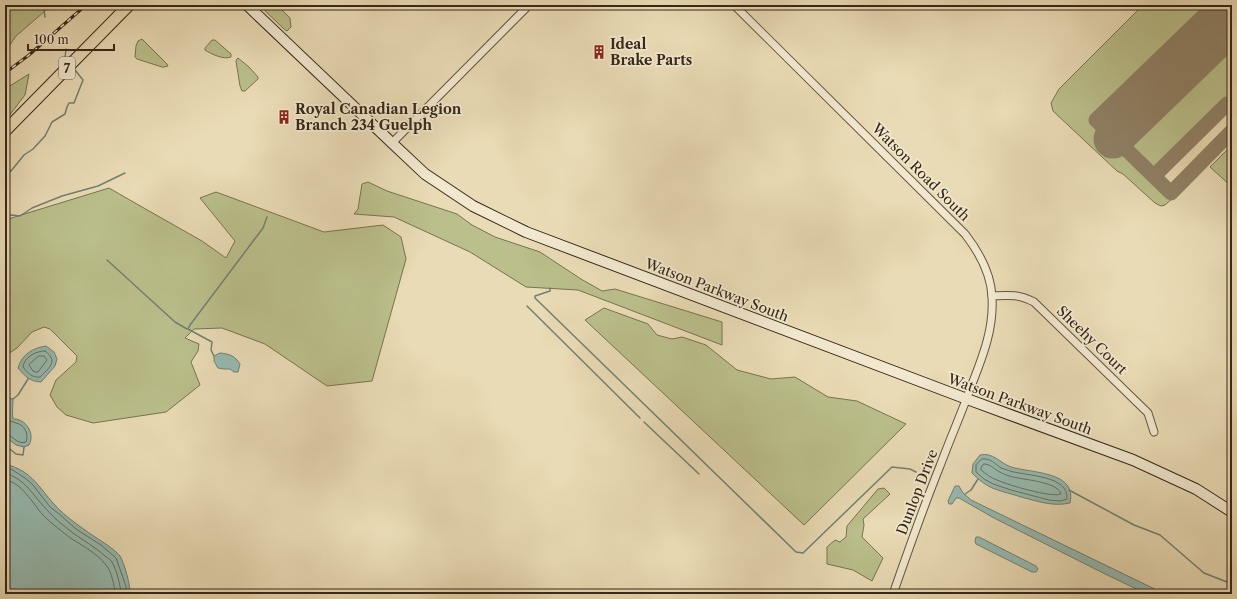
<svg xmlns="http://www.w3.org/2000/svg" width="1237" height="599" viewBox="0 0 1237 599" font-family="'Libre Caslon Text',serif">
	<rect width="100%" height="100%" fill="#e9dbb5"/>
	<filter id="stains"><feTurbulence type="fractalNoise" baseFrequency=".005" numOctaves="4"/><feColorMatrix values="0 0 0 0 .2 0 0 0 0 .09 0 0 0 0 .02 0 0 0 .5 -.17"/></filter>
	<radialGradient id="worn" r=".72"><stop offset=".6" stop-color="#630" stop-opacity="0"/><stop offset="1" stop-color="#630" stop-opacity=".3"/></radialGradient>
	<g fill="#babf8b" stroke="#787351">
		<polygon points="5,5 52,5 16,36 5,52"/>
		<polygon points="259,5 277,5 290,18 291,27 287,31 285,30"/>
		<polygon points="1143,5 1232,5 1232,105 1227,101 1151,176 1173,198 1165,205 1161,206 1155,203 1123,174 1117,171 1053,111 1051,103 1059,89"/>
		<polygon points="142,39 167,64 168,66 164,67 162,67 137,59 135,57 136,46 138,41"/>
		<path d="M212 40H215L231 54V57C224 60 211 54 205 50V48Z"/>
		<polygon points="238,58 249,67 258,77 258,79 245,91 242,91 240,86 236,61 237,59"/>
		<polygon points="29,74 25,95 5,121 5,89"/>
		<polygon points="1232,145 1232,187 1210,167"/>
		<polygon points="368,182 387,191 457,214 472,225 495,237 540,252 581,279 602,291 615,289 722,322 722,345 578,290 526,287 470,252 394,217 354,214 358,209 362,184"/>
		<polygon points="109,188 135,203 202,241 226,258 235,241 200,198 216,192 324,232 383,225 401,237 406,259 372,381 327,386 265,344 222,328 194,329 185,338 199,344 198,351 191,362 200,385 166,412 93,423 66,415 57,407 50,395 56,380 76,362 77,356 50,329 44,327 32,332 17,348 5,356 5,220"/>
		<polygon points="604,308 648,324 657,335 672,339 682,337 706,345 737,370 771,379 795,377 828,397 857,401 906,424 804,525 585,320"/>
		<polygon points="884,488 890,494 863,519 864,525 862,537 883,558 872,581 853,570 827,564 827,547 835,540 840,542 846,537 847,526 878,489"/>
	</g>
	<g fill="#97bbb1" stroke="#718073">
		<path d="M46 346 54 352 57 359 55 366 41 382C29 381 26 377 18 368 22 354 33 348 46 346Z"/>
		<path d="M220 353C230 354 235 356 240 364L238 372H234L230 369H224L218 368 214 361V356Z"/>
		<path d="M9 398 13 399C13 405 12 413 13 419 23 418 32 429 31 438 31 441 30 443 29 445L24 447 16 445 7 438 5 433V406Z"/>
		<path d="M980 455C993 452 1000 463 1011 467 1030 473 1078 471 1070 503 1053 507 1037 501 1021 497 1012 494 1003 492 995 489 986 486 978 479 972 473L973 464Z"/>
		<path d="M5 464C12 466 18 468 24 472 36 480 44 493 53 503 66 518 85 530 101 541 106 544 116 551 120 556 124 562 131 587 130 594H5Z"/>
		<polygon points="955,486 959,486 963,493 971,500 1165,594 1147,594 1103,573 994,518 959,498 956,498 952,504 949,504 948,501"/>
		<polygon points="976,537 979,537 1036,566 1038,569 1036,572 1032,572 976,544 975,541"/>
	</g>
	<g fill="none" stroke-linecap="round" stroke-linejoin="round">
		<g stroke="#677164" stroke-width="1">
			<path d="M45 351C59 361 49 368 40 377 32 378 28 373 23 367 24 357 36 351 45 351Z"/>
			<polygon points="39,356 44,356 47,360 38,372 36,372 33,371 29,365"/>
			<path d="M5 406 9 407 8 415 10 421C12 422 14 422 16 423 25 425 29 434 26 442 17 445 13 435 5 434"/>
			<path d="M982 459C991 458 995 464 1001 468 1004 469 1008 470 1010 471 1026 476 1069 475 1067 499L1060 501 1049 500 1011 490 993 484 984 479 976 472V465Z"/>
			<path d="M984 464C990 464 993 468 998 471 1001 473 1006 475 1009 476 1022 480 1057 481 1061 494 1052 498 1008 485 997 480 991 478 986 474 981 470V468Z"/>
			<polyline points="5,468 11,469 25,478 33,485 50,507 58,513 76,529 101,545 116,558 126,586 126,594"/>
			<path d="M5 473C25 478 34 497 48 511 55 519 64 526 73 533 84 541 95 547 105 556 108 558 111 560 112 562 116 568 121 587 121 594"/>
			<path d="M5 480C22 482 32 503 43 515 51 523 62 532 72 539 83 546 98 554 106 565 111 570 115 587 115 594"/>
		</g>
		<g stroke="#718073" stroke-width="1.5">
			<polyline points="40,5 44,9"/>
			<polyline points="45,17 44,10 50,5"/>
			<polyline points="65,58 66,49"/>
			<polyline points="5,174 11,171 24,155 33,149 45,136 52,122 65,114 67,107 69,103 74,103 83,80 75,70"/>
			<polyline points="5,217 12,215 20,216 32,208 62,196 98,186 125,173"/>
			<polyline points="107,260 175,322 187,329"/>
			<polyline points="550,288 550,291 535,296 535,298 796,552 803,553 892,467 910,469 916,472"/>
			<polyline points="527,306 640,418"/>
			<polyline points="214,356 211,350 212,342 188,329 190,325 263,228 267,217"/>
			<polyline points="13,399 18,395 28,379"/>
			<polyline points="644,422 699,474"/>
			<polyline points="5,445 16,454 23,455 24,447"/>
			<polyline points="1069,490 1134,525 1160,535 1204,573 1232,584"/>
			<polyline points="965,494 971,490 978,479"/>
		</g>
		<g stroke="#908166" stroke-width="15">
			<polyline points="1215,5 1096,120 1171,193 1232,131"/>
			<polyline points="1154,176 1227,104 1232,108"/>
		</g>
		<polyline stroke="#908166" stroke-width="39" points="1113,139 1232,24"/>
		<defs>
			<g id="minor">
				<path d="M734 5 965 234C979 252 991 273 992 297 994 328 983 356 972 384 962 412 950 439 940 466 923 508 908 551 893 594"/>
				<polyline points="392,143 529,5"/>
				<path d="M992 296C1010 295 1018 294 1034 302L1148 413 1154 432"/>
			</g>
			<polyline id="secondary" points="247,5 392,143 425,174 473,206 526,232 967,399 1133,460 1196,489 1232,512"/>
			<polyline id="primary" points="5,131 129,5"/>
		</defs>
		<use href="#minor" stroke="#64543e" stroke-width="9"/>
		<use href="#secondary" stroke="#372717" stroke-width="12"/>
		<use href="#primary" stroke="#372717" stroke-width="13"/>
		<use href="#minor" stroke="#f1e8cf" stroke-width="7"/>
		<use href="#secondary" stroke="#f1e8cf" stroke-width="10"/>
		<use href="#primary" stroke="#e9dbb5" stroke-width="11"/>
		<defs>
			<polyline id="rail" points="5,73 29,55 86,5"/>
		</defs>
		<use href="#rail" stroke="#372717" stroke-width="3"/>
		<use href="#rail" stroke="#f1e8cf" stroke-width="1.5" stroke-dasharray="4.5" stroke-linecap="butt"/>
	</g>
	<defs>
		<symbol id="building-bare" viewBox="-9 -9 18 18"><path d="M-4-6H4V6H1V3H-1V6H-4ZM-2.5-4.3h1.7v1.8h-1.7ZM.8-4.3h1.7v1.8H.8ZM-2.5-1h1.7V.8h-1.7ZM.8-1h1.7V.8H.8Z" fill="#8f2418" stroke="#f1e8cf" stroke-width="2.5" paint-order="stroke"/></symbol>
	</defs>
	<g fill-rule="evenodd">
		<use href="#building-bare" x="589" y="42" width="20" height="20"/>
		<use href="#building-bare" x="274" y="107" width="20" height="20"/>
	</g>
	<g text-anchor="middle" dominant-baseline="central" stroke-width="3.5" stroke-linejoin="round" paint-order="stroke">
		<rect fill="#f1e8cf" stroke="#6f614e" stroke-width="1" x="59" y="57" width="16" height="22" rx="3"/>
		<g font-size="13" font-weight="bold" fill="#372717">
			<text x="67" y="68">7</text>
		</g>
		<g font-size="14" font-weight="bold" fill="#372717" stroke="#f1e8cf" text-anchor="start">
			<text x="610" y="44">Ideal<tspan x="610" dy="16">Brake Parts</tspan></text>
			<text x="295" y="109">Royal Canadian Legion<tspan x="295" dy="16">Branch 234 Guelph</tspan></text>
		</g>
		<g font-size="14" fill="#372717" stroke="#f1e8cf">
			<text transform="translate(921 172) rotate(45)">Watson Road South</text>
			<text transform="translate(717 290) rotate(21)">Watson Parkway South</text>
			<text transform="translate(1092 340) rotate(44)">Sheehy Court</text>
			<text transform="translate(1020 404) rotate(20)">Watson Parkway South</text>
			<text transform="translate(917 492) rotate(-69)">Dunlop Drive</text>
		</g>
	</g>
	<rect width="1237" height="599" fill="none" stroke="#e9dbb5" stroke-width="20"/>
	<rect x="6" y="6" width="1225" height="587" fill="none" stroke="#372717" stroke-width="2"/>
	<rect x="10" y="10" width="1217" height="579" fill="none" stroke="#372717"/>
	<path d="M28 44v6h86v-6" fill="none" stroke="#372717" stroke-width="2"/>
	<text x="34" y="44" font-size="12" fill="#372717" stroke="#f1e8cf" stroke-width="3" paint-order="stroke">100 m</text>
	<rect width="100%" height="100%" filter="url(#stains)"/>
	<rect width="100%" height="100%" fill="url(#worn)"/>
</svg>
